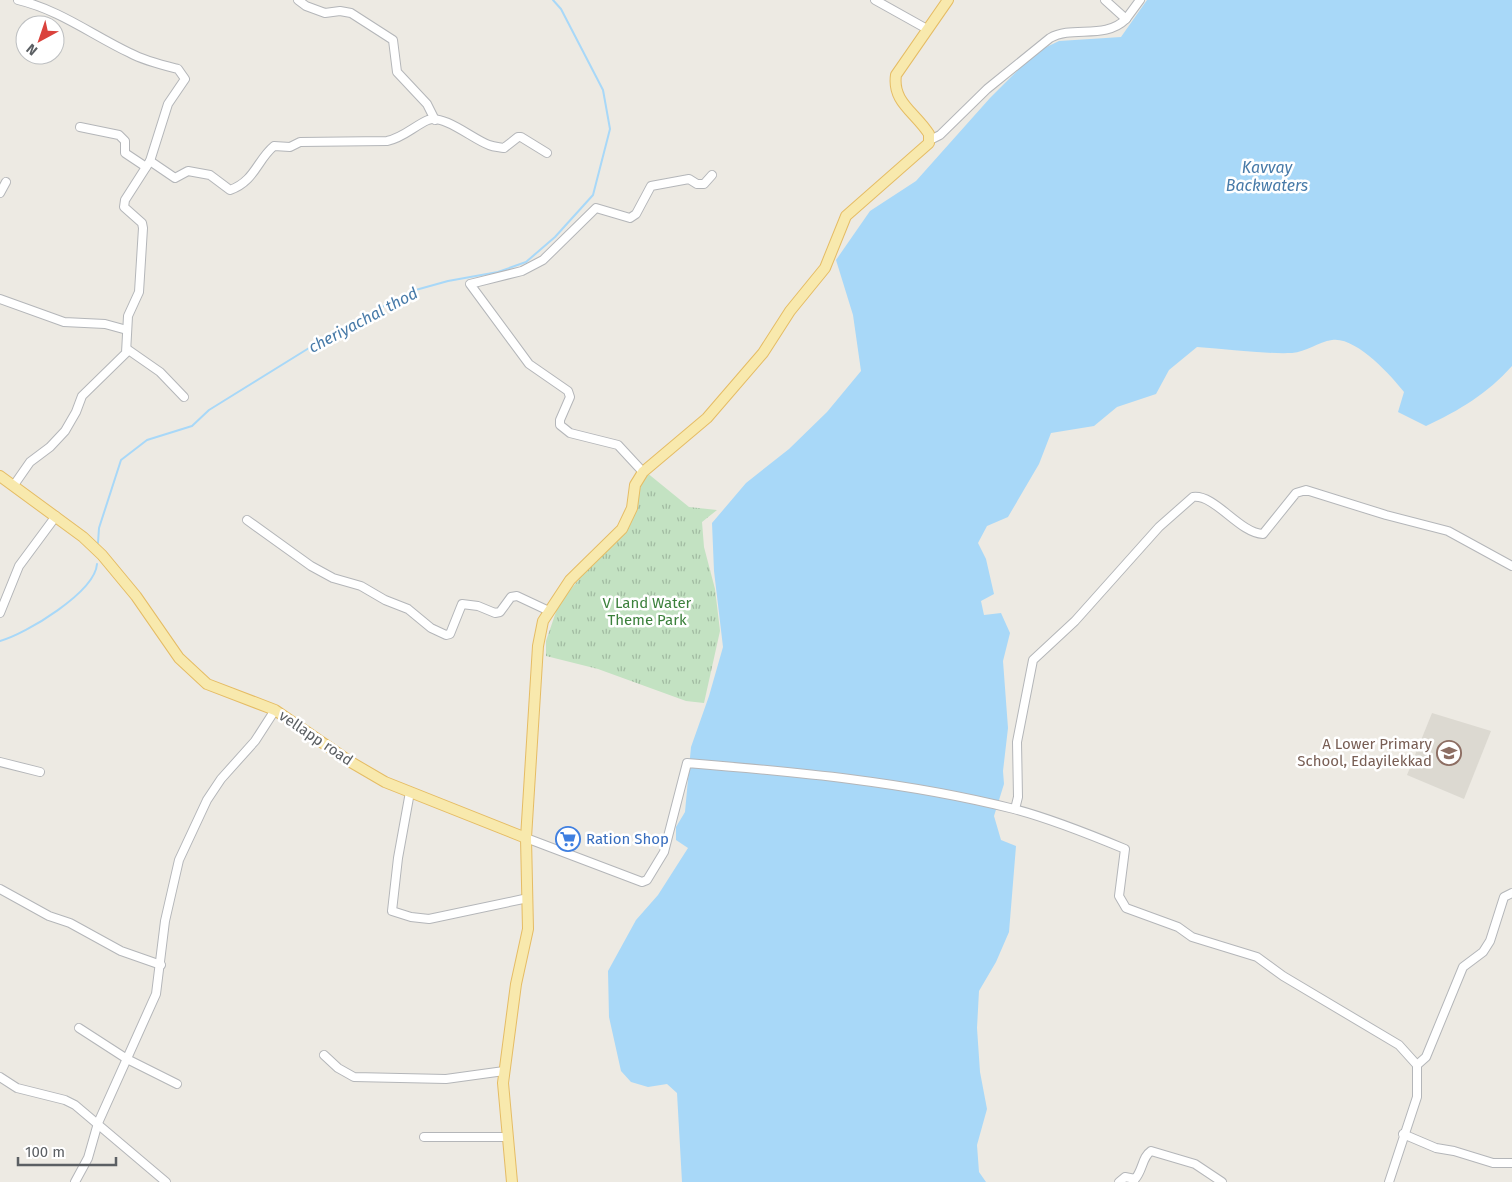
<svg xmlns="http://www.w3.org/2000/svg" width="1512" height="1182" viewBox="0 0 1512 1182" font-family="'Fira Sans',sans-serif">
	<defs>
		<pattern id="grass-tufts" width="24" height="20" patternUnits="userSpaceOnUse" patternTransform="scale(1.25)"><rect width="24" height="20" fill="#c3e2c2"/><path d="M3 7l-1-3M5 7V3M7 7l1-3M15 17l-1-3M17 17v-4M19 17l1-3" fill="none" stroke="#a1baa1"/></pattern>
	</defs>
	<rect width="100%" height="100%" fill="#edeae3"/>
	<polygon fill="#dcd9d1" points="1432,713 1491,731 1464,799 1407,775"/>
	<polygon fill="url(#grass-tufts)" points="646,472 689,507 717,510 702,522 704,547 715,589 720,631 704,703 686,701 598,669 546,656 546,641 559,603 586,571 616,542"/>
	<path fill="#a8d8f8" d="M1147 0H1512V366C1487 394 1460 410 1426 426L1398 412 1404 392C1391 375 1355 336 1332 340 1318 342 1306 352 1292 353 1260 354 1229 349 1197 347L1169 370 1156 394 1117 407 1094 426 1051 433 1039 464 1008 517 987 526 978 543 986 559 994 594 981 601 984 615 1001 613 1010 633 1003 661 1008 728 1003 771 1004 784 994 816 1001 840 1016 846 1009 932 996 962 979 991 977 1028 980 1072 987 1109 977 1145 979 1172 986 1182H682L677 1093 667 1084 648 1087 631 1082 621 1071 609 1017 608 971 636 920 658 895 688 848 676 840V827L685 812 691 747 709 696 723 647 714 571 712 523 746 483 789 449 827 412 861 371 853 315 836 260 870 211 916 181 990 98 1036 52 1059 41 1121 37Z"/>
	<g fill="none" stroke-linecap="round" stroke-linejoin="round">
		<g stroke="#a8d8f8" stroke-width="2">
			<polyline points="98,543 99,528 121,460 147,440 192,426 209,410 330,335 412,291 448,281 498,272 526,262 555,237 593,195 610,129 603,90 561,9 553,0"/>
			<path d="M0 641C26 634 95 592 97 564"/>
		</g>
		<defs>
			<g id="minor">
				<polyline points="298,0 306,6 325,13 340,11 351,13 393,40 397,72 427,104 435,120"/>
				<polyline points="875,0 927,29"/>
				<polyline points="1105,0 1126,19 1140,0"/>
				<polyline points="80,127 119,135 125,141 125,153 146,167"/>
				<path d="M930 140 940 135 987 89 1050 38C1073 25 1105 40 1126 19"/>
				<path d="M150 161 175 178 188 171 210 175 230 190C255 181 257 160 274 146L290 147 300 142 387 141C403 138 414 126 428 120 444 114 474 140 489 145 494 147 499 147 504 148L518 137H521L547 153"/>
				<polyline points="0,193 6,182"/>
				<polyline points="0,299 64,322 105,324 127,330"/>
				<polyline points="127,349 160,372 184,397"/>
				<polyline points="643,472 618,445 570,433 560,425 560,420 570,397 568,391 529,364 470,284 522,271 543,260 596,208 630,218 636,214 651,186 689,179 697,184 704,184 712,175"/>
				<path d="M14 485 30 462 50 447 65 431 76 412 82 396 126 353 128 316 139 292 143 228 142 223 124 207 125 200 150 161 168 104 185 79 178 69C162 65 145 61 130 53 92 35 60 10 18 0"/>
				<polyline points="247,520 311,566 333,578 361,586 385,600 408,609 431,628 446,635 450,634 462,604 478,606 495,613 500,612 511,597 517,596 549,611"/>
				<polyline points="0,613 19,566 56,516"/>
				<polyline points="0,762 40,772"/>
				<polyline points="410,792 398,858 392,911 411,917 429,919 528,898"/>
				<path d="M1015 809 1018 797 1017 742 1033 660 1075 621 1159 527 1193 497C1215 494 1239 533 1263 534L1296 493 1306 490 1386 515 1448 531 1512 566"/>
				<path d="M526 838 642 882 647 880 664 852 687 763C797 772 907 782 1014 809 1052 819 1089 834 1125 849L1119 896 1126 908 1178 927 1192 937 1257 957 1283 976 1399 1045 1417 1065V1097L1389 1182"/>
				<polyline points="0,889 49,916 70,923 121,951 161,965"/>
				<polyline points="79,1028 127,1059 177,1084"/>
				<polyline points="324,1055 338,1068 354,1077 446,1079 504,1071"/>
				<polyline points="1417,1065 1426,1057 1463,967 1483,952 1490,941 1504,897 1512,893"/>
				<polyline points="0,1077 17,1088 65,1100 75,1105 166,1182"/>
				<polyline points="1403,1134 1436,1148 1454,1151 1493,1163 1512,1163"/>
				<polyline points="424,1137 507,1137"/>
				<polyline points="75,1182 88,1158 98,1123 156,994 165,921 179,860 207,800 221,779 255,741 275,710"/>
				<path d="M1119 1182 1125 1177 1135 1179C1143 1170 1142 1157 1151 1151L1195 1164 1222 1182"/>
			</g>
			<g id="major">
				<polyline points="0,476 83,537 102,555 136,596 179,658 207,684 275,710 349,761 385,782 526,838"/>
				<path d="M512 1182 503 1083 516 984 528 929 526 838 538 646 543 621 570 580 622 529 632 508 635 485 643 472 707 418 763 353 790 311 825 268 846 216 929 143V134C915 112 892 102 896 75L948 0"/>
			</g>
		</defs>
		<use href="#minor" stroke="#b4b6b9" stroke-width="10"/>
		<use href="#major" stroke="#e5bc64" stroke-width="12"/>
		<use href="#minor" stroke="#fff" stroke-width="8"/>
		<use href="#major" stroke="#f8e9ad" stroke-width="10"/>
	</g>
	<defs>
		<symbol id="school-ring" viewBox="-11 -11 22 22"><circle r="9.5" fill="#fff" stroke="#8d6e63" stroke-width="1.5"/><path d="M0-5L7-2L0 1L-7-2ZM-4 1L0 2.5L4 1V4Q0 6-4 4Z" fill="#8d6e63"/></symbol>
		<symbol id="supermarket-ring" viewBox="-11 -11 22 22"><circle r="9.5" fill="#fff" stroke="#3f7fe0" stroke-width="1.5"/><path d="M-6-5.5h2.5l.6 2H6L4.5 2H-2.5L-4.4-4H-6ZM-1.5 3.2a1.3 1.3 0 1 0 .1 0ZM3 3.2a1.3 1.3 0 1 0 .1 0Z" fill="#3f7fe0"/></symbol>
	</defs>
	<g fill-rule="evenodd">
		<use href="#school-ring" x="1435" y="739" width="28" height="28"/>
		<use href="#supermarket-ring" x="554" y="825" width="28" height="28"/>
	</g>
	<g text-anchor="middle" dominant-baseline="central" stroke-width="5" stroke-linejoin="round" paint-order="stroke">
		<g font-size="15" fill="#3c813c" stroke="#fff">
			<text x="647" y="603">V Land Water<tspan x="647" dy="17">Theme Park</tspan></text>
		</g>
		<g font-size="15" fill="#5b5f63" stroke="#fff">
			<text transform="translate(316 738) rotate(34)">vellapp road</text>
		</g>
		<g font-size="15" fill="#785e54" stroke="#fff" text-anchor="end">
			<text x="1432" y="744">A Lower Primary<tspan x="1432" dy="17">School, Edayilekkad</tspan></text>
		</g>
		<g font-size="15" fill="#366cbe" stroke="#fff" text-anchor="start">
			<text x="586" y="839">Ration Shop</text>
		</g>
		<g font-size="16" font-style="italic" fill="#477aa8" stroke="#fff">
			<text x="1267" y="167">Kavvay<tspan x="1267" dy="18">Backwaters</tspan></text>
			<text transform="translate(363 320) rotate(-28)">cheriyachal thod</text>
		</g>
	</g>
	<g transform="translate(40 40) rotate(220)"><circle r="24" fill="#ffffff" stroke="#bdbfc1"/>
	<path d="M0-4L9 19L0 12L-9 19Z" fill="#da423c"/>
	<text y="-8" font-size="14" font-weight="bold" text-anchor="middle" fill="#5b5f63">N</text>
	</g>
	<path d="M18 1157v8h98v-8" fill="none" stroke="#5b5f63" stroke-width="2.5"/>
	<text x="25" y="1157" font-size="15" fill="#5b5f63" stroke="#ffffff" stroke-width="4" paint-order="stroke">100 m</text>
</svg>
